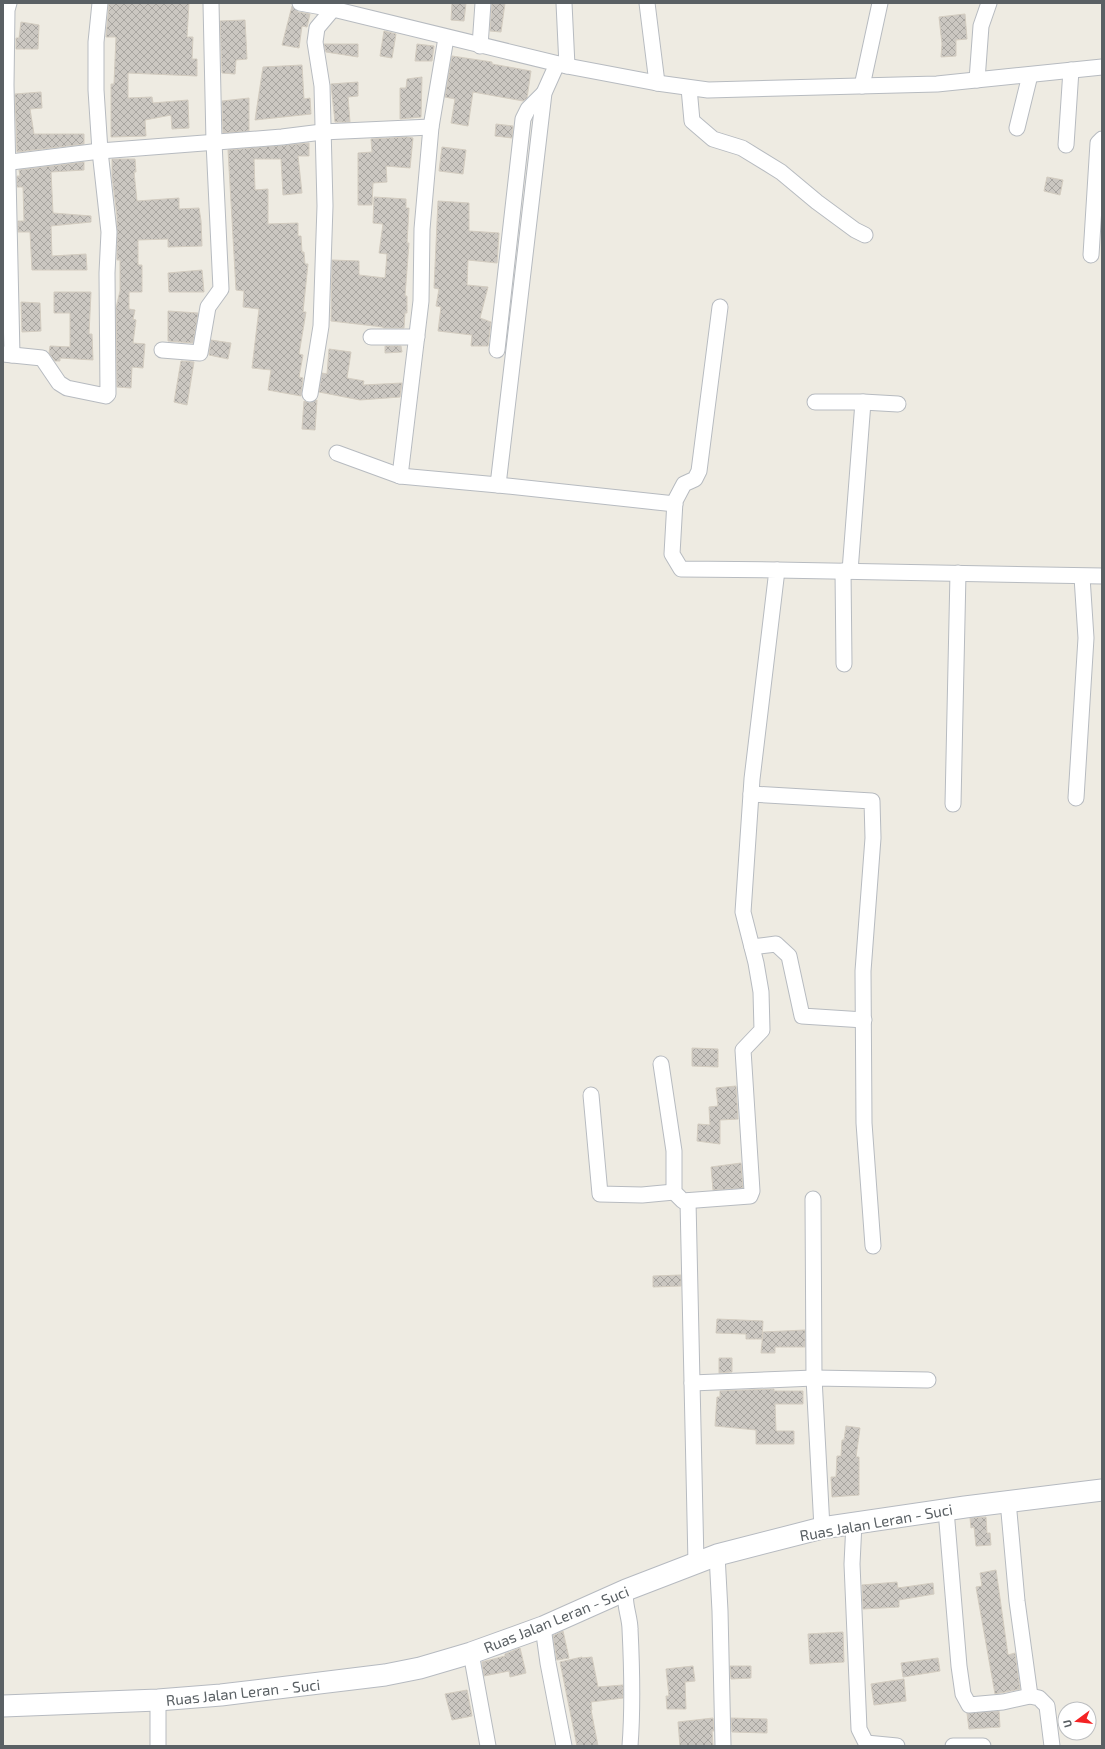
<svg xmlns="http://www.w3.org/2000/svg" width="1105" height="1749" viewBox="0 0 1105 1749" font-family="'Exo 2',sans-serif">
	<defs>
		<pattern id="building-cross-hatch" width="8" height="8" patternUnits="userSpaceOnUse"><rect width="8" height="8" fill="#cbc7c1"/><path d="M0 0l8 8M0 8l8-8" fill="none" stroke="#a8a5a0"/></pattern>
	</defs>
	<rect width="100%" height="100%" fill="#eeebe2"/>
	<g fill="url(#building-cross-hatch)" stroke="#d3ccc0">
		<polygon points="109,3 189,3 187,37 193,37 192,59 197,59 197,76 128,73 128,98 152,97 153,103 188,100 189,128 172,129 171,115 145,120 146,136 111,137 111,84 114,84 116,37 106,37"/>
		<polygon points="452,3 466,3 464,21 451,20"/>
		<polygon points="492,3 505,3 501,32 490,31"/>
		<polygon points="292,6 298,12 310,14 307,27 302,26 299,48 282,45"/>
		<polygon points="965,14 967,39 956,40 956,56 941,57 942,44 939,17"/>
		<polygon points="245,20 247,59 236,60 235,74 222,73 220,21"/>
		<polygon points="21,22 39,25 38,49 16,49 16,38 19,38"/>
		<polygon points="384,31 396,34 392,58 380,56"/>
		<polygon points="324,44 358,44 358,57 326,52"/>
		<polygon points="417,44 434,46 432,61 415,61"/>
		<polygon points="452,56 492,62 492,64 531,71 527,98 523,101 473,92 468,126 451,123 455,99 445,97"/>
		<polygon points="302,65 304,99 310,98 311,114 255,120 263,67"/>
		<polygon points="422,77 421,117 400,119 400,88 406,88 407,79"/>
		<polygon points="358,82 358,96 348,97 350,122 335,122 331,84"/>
		<polygon points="41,92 42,108 30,109 34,134 84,134 84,144 17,152 15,94"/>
		<polygon points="249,98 249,131 223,133 222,101"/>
		<polygon points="496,124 513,126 512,138 495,136"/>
		<polygon points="407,137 413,138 410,168 386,166 387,182 373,183 372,205 358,205 358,153 372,152 371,139"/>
		<polygon points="309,143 309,156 298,156 302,193 283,195 281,159 254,159 255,190 268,189 268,224 298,223 298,236 301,236 302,252 304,252 305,264 308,264 303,312 306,312 299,354 303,355 299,377 303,378 301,396 268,390 271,370 252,368 259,309 243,307 244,291 236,290 228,150"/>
		<polygon points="442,147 466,150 463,174 439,171"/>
		<polygon points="112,159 135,159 136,172 134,172 137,201 179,198 179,209 199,208 201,221 202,246 168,247 168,239 138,240 138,265 142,265 142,292 129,292 129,309 135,310 133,319 136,320 133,343 145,344 143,368 132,367 131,388 117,387 116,308 120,291 120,260 117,260 117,216 112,176"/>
		<polygon points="84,162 84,170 51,172 53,213 91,216 91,222 51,226 52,256 86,254 87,270 32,270 30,232 18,232 18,221 24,221 23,187 17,187 17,176 20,176 19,170"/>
		<polygon points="1047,177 1063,180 1060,195 1044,191"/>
		<polygon points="374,197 406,199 406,208 409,208 407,243 409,243 405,296 407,296 407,313 405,313 404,328 383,328 383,327 331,321 332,260 359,261 359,275 385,278 387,254 379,253 383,224 373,223"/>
		<polygon points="438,201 469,203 469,231 499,233 497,263 468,260 467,285 488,287 480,318 491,322 488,346 471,346 472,335 438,331 441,307 436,306 439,289 434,288"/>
		<polygon points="202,270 204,292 169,292 168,273"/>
		<polygon points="54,292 91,292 89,334 92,334 93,360 60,358 60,361 55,361 49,353 50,346 70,347 70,313 54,313"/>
		<polygon points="21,302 40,303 41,331 22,332"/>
		<polygon points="168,311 198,313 193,343 168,341"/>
		<polygon points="211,340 231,343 228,359 209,355"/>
		<polygon points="385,346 401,346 402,352 385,353"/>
		<polygon points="329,349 351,352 347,378 364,381 363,385 402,383 400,397 360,400 319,392 322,373 327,374"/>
		<polygon points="181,361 194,362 187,405 174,402"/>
		<polygon points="317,400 315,430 302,429 304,401 309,403"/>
		<polygon points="692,1048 718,1049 718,1067 692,1066"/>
		<polygon points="736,1086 738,1119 720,1120 720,1144 697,1141 698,1124 710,1125 709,1107 718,1106 716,1088"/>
		<polygon points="741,1163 743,1188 713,1190 711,1167"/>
		<polygon points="681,1275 681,1286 653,1287 653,1276"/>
		<polygon points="717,1319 763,1321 762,1339 746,1339 746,1334 716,1333"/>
		<polygon points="805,1330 805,1347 775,1347 775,1353 761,1353 763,1332"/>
		<polygon points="719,1358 732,1358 732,1372 719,1373"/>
		<polygon points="774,1389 774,1391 803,1391 803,1404 775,1404 776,1431 794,1431 794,1444 756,1444 756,1430 715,1426 717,1397 720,1397 720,1391"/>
		<polygon points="846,1426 860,1428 856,1457 859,1457 859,1495 832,1497 831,1477 836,1477 837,1456 841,1456 842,1440 844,1440"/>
		<polygon points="986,1517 987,1533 990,1533 991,1545 976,1546 974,1527 971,1528 970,1518"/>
		<polygon points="996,1570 1008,1655 1015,1653 1020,1689 995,1694 976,1587 982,1586 980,1573"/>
		<polygon points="897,1582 898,1588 933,1583 934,1594 899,1600 899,1607 863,1609 862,1585"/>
		<polygon points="563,1631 569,1658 557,1660 553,1636"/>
		<polygon points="843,1632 844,1662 810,1664 808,1634"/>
		<polygon points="520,1648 526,1673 510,1677 509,1671 484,1676 482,1662 505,1656 505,1654"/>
		<polygon points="582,1657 582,1658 592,1657 598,1687 623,1685 623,1698 591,1702 592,1710 591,1710 598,1746 577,1746 560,1662"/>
		<polygon points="938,1658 940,1671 903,1677 901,1663"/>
		<polygon points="693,1666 695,1681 685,1682 686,1709 667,1709 666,1696 669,1696 666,1669"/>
		<polygon points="730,1666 751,1666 751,1678 731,1679"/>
		<polygon points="904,1679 906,1701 874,1705 871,1684"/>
		<polygon points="467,1690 472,1716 452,1720 445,1694"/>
		<polygon points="999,1711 1000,1727 969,1729 967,1713"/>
		<polygon points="713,1718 714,1731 712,1731 713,1746 680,1746 678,1722"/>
		<polygon points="731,1718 767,1719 767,1733 732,1732"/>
	</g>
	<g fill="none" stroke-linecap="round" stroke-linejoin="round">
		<defs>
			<g id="street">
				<polyline points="9,3 7,10 6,85 12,355"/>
				<polyline points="300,3 333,9 567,66 657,83 708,90 937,84 1102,67"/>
				<polyline points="564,3 567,66"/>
				<polyline points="647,3 657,83"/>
				<polyline points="480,46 483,3"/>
				<polyline points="977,80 981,26 989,3"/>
				<polyline points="862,86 880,3"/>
				<polyline points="689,88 692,121 713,139 742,148 781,172 817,202 855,230 865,235"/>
				<polyline points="1017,128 1030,75"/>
				<polyline points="1066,145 1071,70"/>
				<polyline points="3,163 100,151 282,137 322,132 431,127"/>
				<polyline points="1091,255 1098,143 1102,139"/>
				<polyline points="371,337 417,337"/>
				<polyline points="162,350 200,353 208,307 221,289 214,142 211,3"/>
				<polyline points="497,350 523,119 528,109 544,93"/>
				<polyline points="3,354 42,358 59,383 67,388 106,396 108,394 107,273 109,232 100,151 96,90 96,42 100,3"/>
				<polyline points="310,394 321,326 325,206 322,86 315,42 317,28 333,9"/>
				<polyline points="815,402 863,402 850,571"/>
				<polyline points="863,402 898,404"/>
				<polyline points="337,453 400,476 498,485 544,93 557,64"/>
				<polyline points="400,476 421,301 422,229 431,127 446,38"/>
				<polyline points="498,485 675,504"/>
				<polyline points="777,570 1102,576"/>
				<polyline points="843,571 844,664"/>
				<polyline points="751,794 872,801 873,838 863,971 864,1123 873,1246"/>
				<polyline points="1076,798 1086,638 1082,577"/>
				<polyline points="953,804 958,573"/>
				<polyline points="752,947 776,944 789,956 802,1016 864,1020"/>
				<polyline points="661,1064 674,1151 674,1192 683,1201 750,1196 752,1191 743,1050 762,1030 761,992 756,963 743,912 752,779 777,570 681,569 672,554 675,501 684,484 695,479 699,471 720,307"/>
				<polyline points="591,1095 600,1194 642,1195 674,1192"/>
				<polyline points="813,1199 814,1378 822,1528"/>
				<polyline points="688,1201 696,1563"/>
				<polyline points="692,1383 814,1378 928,1380"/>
				<polyline points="946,1510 959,1666 963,1694 969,1705 1003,1702 1030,1696 1017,1601 1008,1501"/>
				<polyline points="854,1523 852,1564 859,1729 866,1743 897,1746"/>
				<polyline points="717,1555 720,1611 723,1746"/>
				<path d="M626 1590C623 1602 630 1617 630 1629 632 1669 633 1707 630 1746"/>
				<polyline points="543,1627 548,1663 564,1746"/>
				<polyline points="471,1653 488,1746"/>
				<polyline points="1030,1696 1039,1698 1047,1706 1052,1746"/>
				<polyline points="158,1746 158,1700"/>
				<polyline points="953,1746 983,1746"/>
			</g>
			<polyline id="secondary" points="3,1706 158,1700 221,1695 385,1675 420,1668 471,1653 543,1627 626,1590 717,1555 822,1528 965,1507 1102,1490"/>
		</defs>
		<use href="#street" stroke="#b7bbc0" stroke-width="17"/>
		<use href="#secondary" stroke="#b6bac0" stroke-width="23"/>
		<use href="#street" stroke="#fff" stroke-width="15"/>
		<use href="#secondary" stroke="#fff" stroke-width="21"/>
	</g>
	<g text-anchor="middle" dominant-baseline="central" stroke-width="4" stroke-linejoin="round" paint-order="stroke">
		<g font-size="15" fill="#5a6064" stroke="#fff">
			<text transform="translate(876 1522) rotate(-10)">Ruas Jalan Leran - Suci</text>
			<text transform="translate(556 1619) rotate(-22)">Ruas Jalan Leran - Suci</text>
			<text transform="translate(243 1692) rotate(-6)">Ruas Jalan Leran - Suci</text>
		</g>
	</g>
	<rect width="1105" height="1749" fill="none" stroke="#5a6064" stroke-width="8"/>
	<g transform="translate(1077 1721) rotate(255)"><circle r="19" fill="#ffffff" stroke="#bdbfc1"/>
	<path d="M0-3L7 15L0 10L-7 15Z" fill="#f42224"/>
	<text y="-6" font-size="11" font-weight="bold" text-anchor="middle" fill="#5a6064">U</text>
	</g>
</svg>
